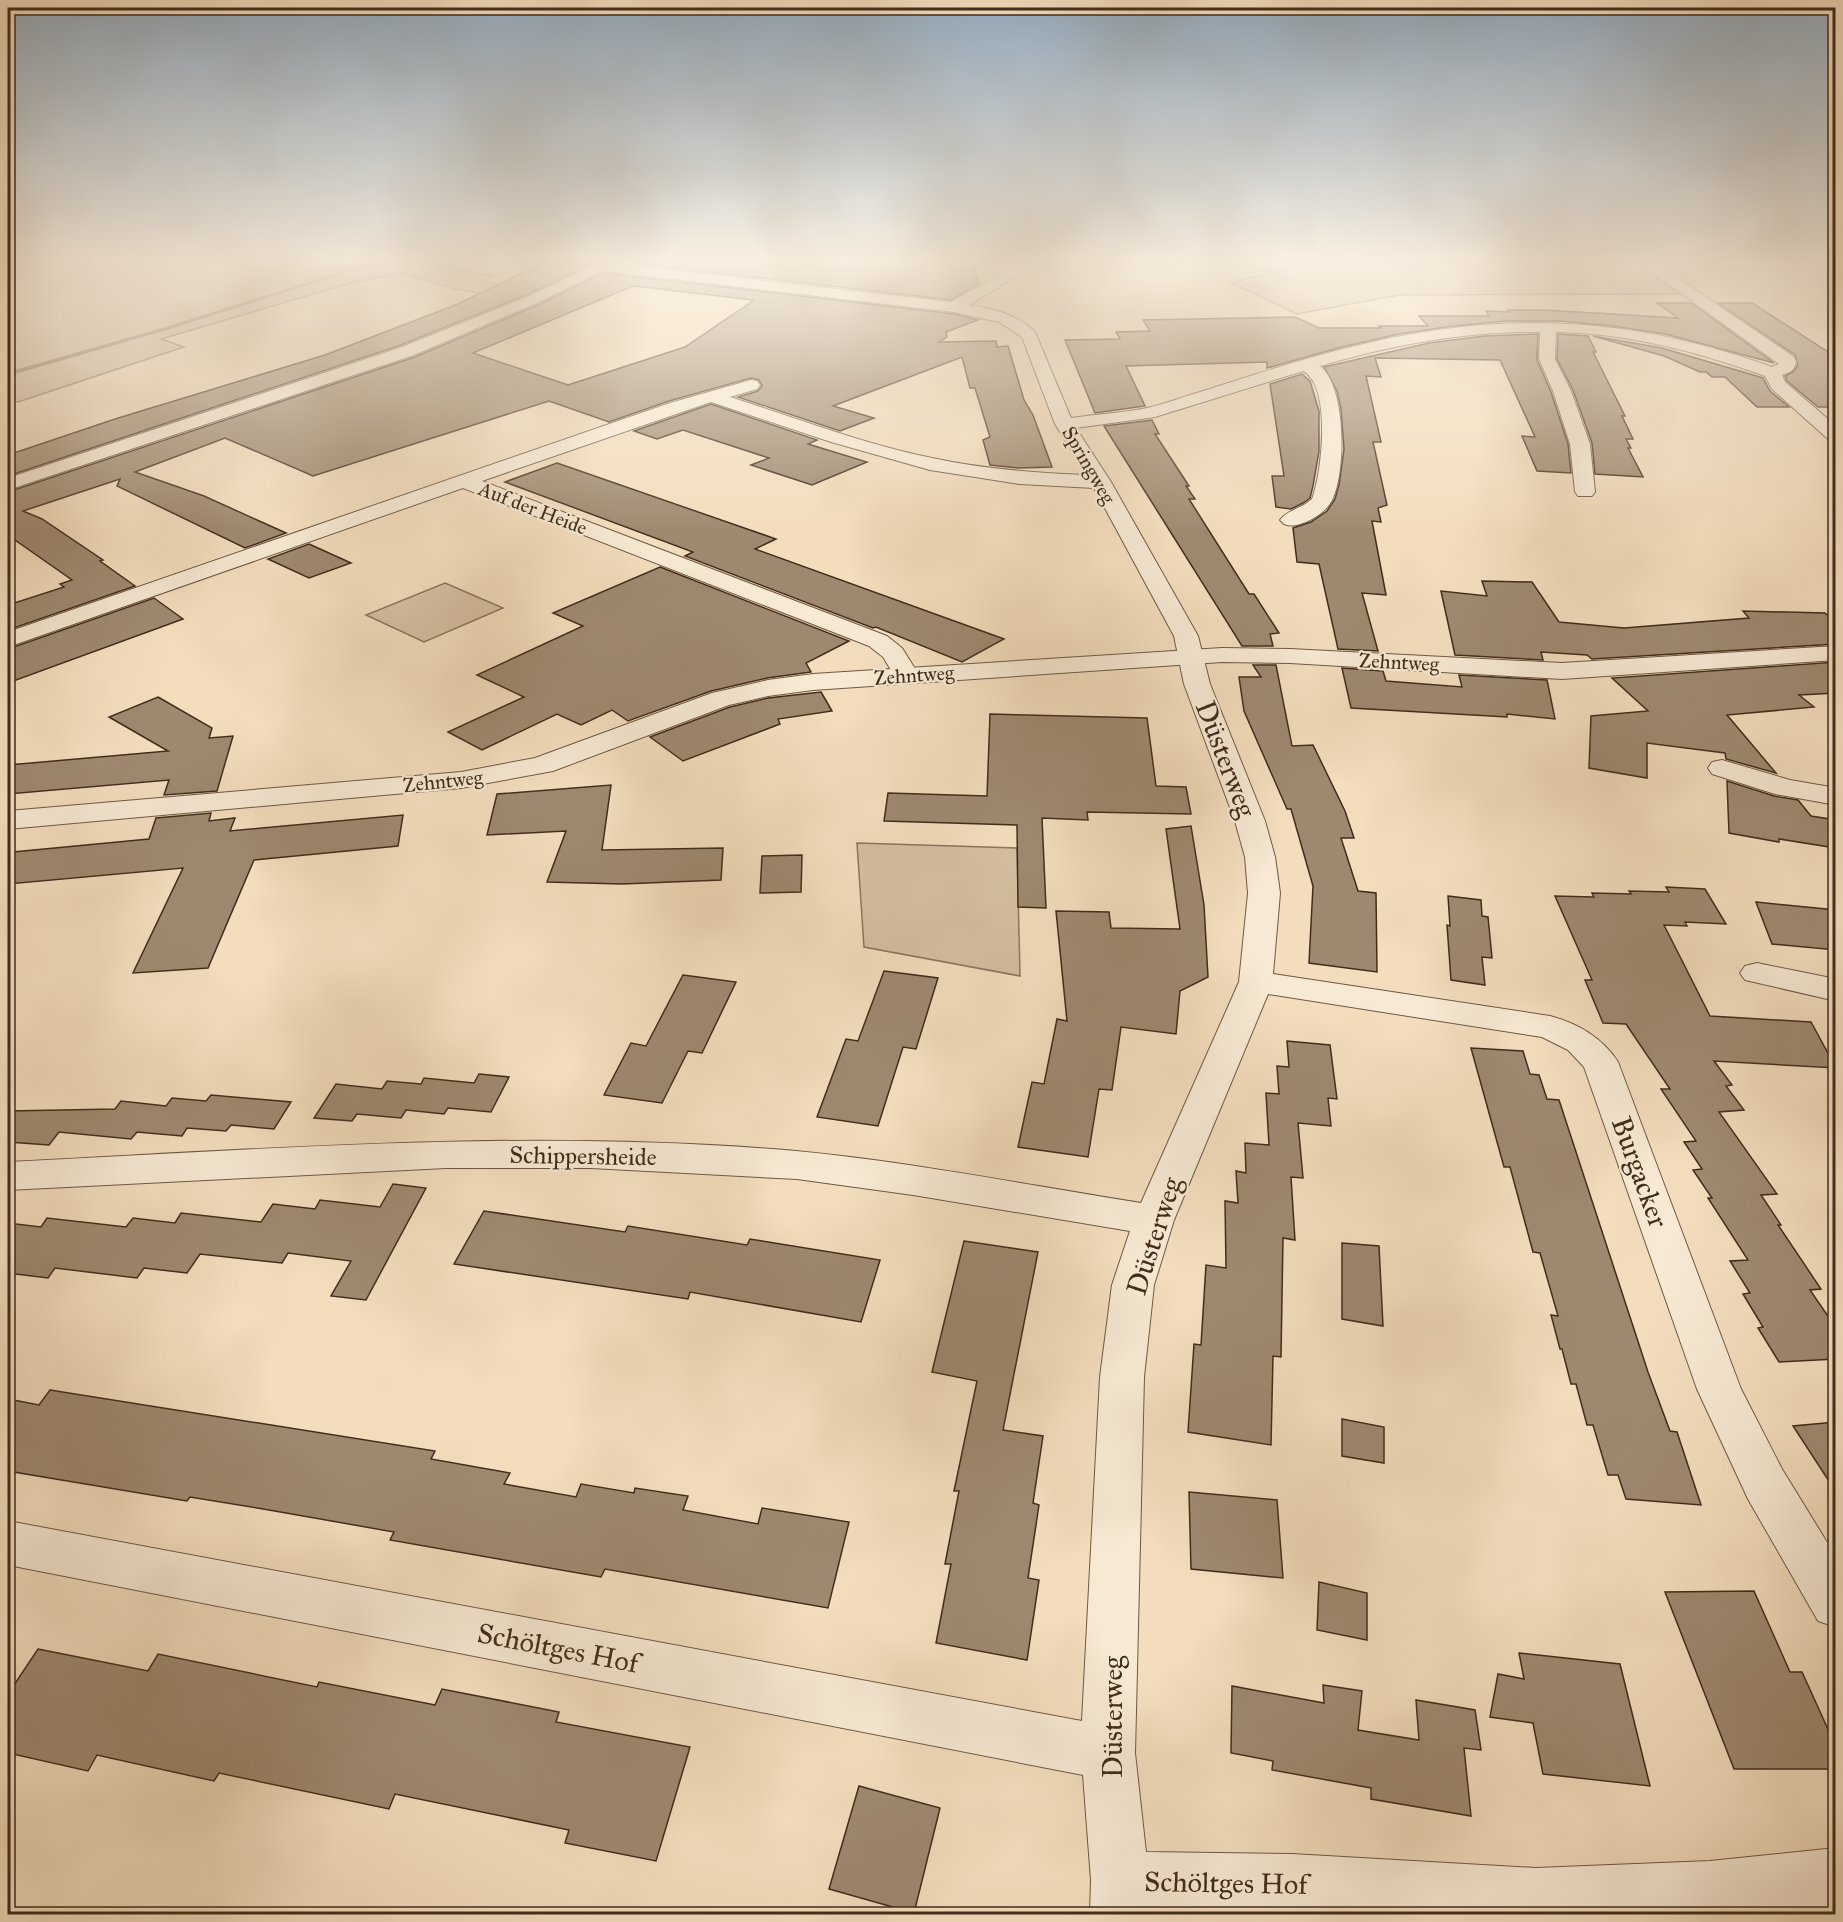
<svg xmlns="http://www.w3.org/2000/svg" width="1843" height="1922" viewBox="0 0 1843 1922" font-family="'IM FELL Great Primer',serif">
	<rect width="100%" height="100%" fill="#f3ddbd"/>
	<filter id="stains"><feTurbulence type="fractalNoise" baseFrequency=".00333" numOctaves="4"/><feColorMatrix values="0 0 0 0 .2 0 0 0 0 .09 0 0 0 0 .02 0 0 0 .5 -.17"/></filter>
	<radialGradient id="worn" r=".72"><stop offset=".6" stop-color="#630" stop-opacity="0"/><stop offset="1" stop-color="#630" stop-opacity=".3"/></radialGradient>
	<g fill="#d5bfa2" stroke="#8b765f" stroke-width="1.5">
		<polygon points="8,263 462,263 450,268 494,276 484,282 537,288 514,298 455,289 401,273 354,282 161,339 184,347 18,402 8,400"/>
		<polygon points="1305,263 1634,263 1679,294 1399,295 1297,314 1231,283"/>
		<polygon points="445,583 503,608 424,642 366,615"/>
		<polygon points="857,843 1017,848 1020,976 864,947"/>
	</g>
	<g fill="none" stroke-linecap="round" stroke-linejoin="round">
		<polygon fill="#87735c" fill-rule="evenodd" points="374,263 384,263 359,269 170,329 8,376 8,372 166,327 356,267"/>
	</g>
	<g fill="#9e8970" stroke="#412d1c" stroke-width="1.5" fill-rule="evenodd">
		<polygon points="542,263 593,263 528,294 401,345 8,476 8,455 115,419 325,355 458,304"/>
		<polygon points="633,263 973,263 979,284 951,300"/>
		<path d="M603 273 954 314 978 320 946 332 947 337 939 342 996 341 997 347 1008 346 1024 400 1033 415 1052 467 1018 468 990 465 983 440 990 437 975 388H970L962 357 833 406 874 418 840 431 738 397 758 391 762 386 759 380 751 378 669 401 609 422 549 401 313 476 225 438 135 472 204 496 286 533 245 548 117 486 120 479 23 511 42 519 103 560 100 561 135 586 8 630V605L64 587 60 584 72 580 8 535V492L415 357 540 304ZM633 286 754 300 685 347 568 385 473 353Z"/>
		<polygon points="1657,303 1691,303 1774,363 1665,334 1612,326 1560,321 1507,321 1453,326 1399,334 1342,347 1267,368 1267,362 1126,366 1145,406 1095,413 1065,340 1120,339 1116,332 1150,331 1143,320 1295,317 1319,328 1381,328 1379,326 1428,326 1419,316 1489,316 1486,311 1509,312 1508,310 1545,310 1678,318"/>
		<polygon points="1718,303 1752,303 1836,357 1836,407 1818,407 1787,381 1785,376 1793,372 1798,365 1795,355"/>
		<polygon points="1538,334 1537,360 1551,392 1568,444 1571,473 1537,471 1522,436 1535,437 1500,360 1375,358 1381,377 1366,376 1381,442 1373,442 1387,505 1378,508 1381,522 1372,521 1386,595 1362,593 1378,651 1338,649 1319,564 1297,562 1293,528 1311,522 1327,511 1335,499 1339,485 1344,449 1341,409 1337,391 1324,367 1429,343 1484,336"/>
		<polygon points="1558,334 1588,336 1596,352 1593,352 1625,416 1622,416 1633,439 1626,439 1631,448 1628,448 1643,477 1595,474 1592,443 1573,390 1557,359"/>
		<polygon points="1593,336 1662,348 1763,378 1770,391 1789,407 1757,407 1725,377 1712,377 1706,372 1700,372 1664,356"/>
		<polygon points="1302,374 1310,381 1319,411 1319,451 1313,486 1310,498 1303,503 1291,509 1276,507 1272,476 1284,476 1270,384"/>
		<polygon points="711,404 817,440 808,444 867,462 812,485 751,465 769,458 683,430 657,439 634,431"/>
		<polygon points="1152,420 1159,434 1155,434 1189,486 1186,486 1195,499 1189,499 1249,594 1254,594 1279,633 1270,634 1273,646 1242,646 1104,426"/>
		<polygon points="557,463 776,539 755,549 1004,639 962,662 876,627 873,628 685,556 693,552 505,482"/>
		<polygon points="309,544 351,563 309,578 268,559"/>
		<polygon points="660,567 849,641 806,663 811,672 767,678 711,691 628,721 612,710 581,725 557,714 482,750 448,732 524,697 477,675 583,626 553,613"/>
		<polygon points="1482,581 1532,582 1559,622 1624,628 1749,618 1743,611 1825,613 1836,623 1836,644 1592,659 1587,655 1541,652 1543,660 1455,655 1441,591 1487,596"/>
		<polygon points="154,598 183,619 8,683 8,649"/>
		<polygon points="1836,662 1836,693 1799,695 1814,707 1727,715 1776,773 1726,759 1725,753 1647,743 1647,778 1589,768 1591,716 1648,711 1612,678"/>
		<polygon points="1253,665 1276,665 1292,746 1313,745 1345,811 1354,838 1341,838 1358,891 1376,893 1377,972 1309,963 1313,886 1291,809 1287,809 1244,711 1239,677 1261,677"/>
		<polygon points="1342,668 1383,671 1386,681 1462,687 1459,675 1547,680 1555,719 1507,714 1507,717 1351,708"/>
		<polygon points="821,692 832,711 778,719 780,724 683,761 650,737 730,707 768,698"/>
		<polygon points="158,697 212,728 209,738 233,736 217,791 164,795 169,780 8,794 8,765 168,751 109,717"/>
		<polygon points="990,714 1147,718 1156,786 1186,787 1191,814 1087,812 1088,820 1042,818 1046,908 1018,907 1017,825 884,821 888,793 987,796"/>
		<polygon points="1727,781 1774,796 1798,800 1811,816 1836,820 1836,848 1779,839 1779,842 1729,833"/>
		<polygon points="611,785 602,850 723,848 721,880 622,884 547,882 566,831 487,835 497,794"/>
		<polygon points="211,813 209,821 235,818 230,831 403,815 398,846 254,860 208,968 133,973 183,868 8,884 8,862 13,852 149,839 156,818"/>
		<polygon points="1191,826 1204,905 1208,977 1180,991 1176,1034 1121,1027 1112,1090 1099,1089 1088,1157 1018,1147 1032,1082 1044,1084 1057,1019 1067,1021 1056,911 1109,912 1111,928 1180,929 1166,829"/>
		<polygon points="802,855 801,892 760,893 762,856"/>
		<polygon points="1666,887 1705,889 1726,924 1685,922 1687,926 1664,925 1710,1016 1811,1022 1836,1068 1714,1061 1732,1085 1726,1086 1744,1110 1719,1112 1777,1194 1761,1195 1781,1225 1778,1225 1821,1289 1810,1290 1836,1328 1836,1359 1779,1362 1758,1328 1763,1327 1743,1294 1750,1293 1730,1261 1748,1260 1708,1198 1712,1198 1693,1170 1702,1169 1684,1142 1696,1141 1661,1089 1670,1089 1626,1024 1603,1023 1585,980 1592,980 1555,896 1594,897 1592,893 1631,894 1629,891 1669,892"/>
		<polygon points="1448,896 1481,900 1482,916 1488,917 1492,958 1482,957 1485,985 1451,980 1447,925 1450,926"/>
		<polygon points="1756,902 1836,910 1836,950 1772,944"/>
		<polygon points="884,971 938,978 916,1049 903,1047 878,1126 817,1117 846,1039 858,1041"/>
		<polygon points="683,975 736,982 702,1053 688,1051 662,1103 604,1095 631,1043 646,1046"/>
		<polygon points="1287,1041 1330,1045 1337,1099 1328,1098 1331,1126 1298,1123 1303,1178 1291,1177 1295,1240 1283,1238 1281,1357 1273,1356 1271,1445 1188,1432 1194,1344 1201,1345 1206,1265 1226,1268 1225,1201 1238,1203 1236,1171 1246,1173 1245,1143 1269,1145 1266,1093 1279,1094 1277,1066 1289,1067"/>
		<polygon points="1471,1048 1523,1051 1530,1074 1539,1075 1547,1099 1559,1100 1648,1372 1670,1431 1677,1432 1701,1505 1626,1499 1618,1475 1608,1475 1593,1425 1587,1425 1576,1384 1571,1384 1562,1349 1560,1349 1551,1315 1558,1316 1540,1253 1533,1252 1510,1167 1504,1167"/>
		<polygon points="479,1074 509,1077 491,1112 448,1108 444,1114 406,1110 401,1118 357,1114 352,1121 314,1118 336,1084 382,1089 387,1081 421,1084 424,1078 474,1083"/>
		<polygon points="211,1095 291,1102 274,1129 231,1125 226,1131 187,1128 182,1136 137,1132 131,1139 59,1132 49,1145 8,1142 8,1111 115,1109 121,1101 166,1106 172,1098 206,1101"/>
		<polygon points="393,1184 426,1188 366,1300 331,1296 351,1261 288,1253 282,1263 200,1254 187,1273 144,1268 137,1278 55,1268 48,1278 8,1273 8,1223 41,1227 47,1218 126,1227 133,1218 175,1223 181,1213 261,1222 273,1204 315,1209 320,1200 380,1207"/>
		<polygon points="484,1211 625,1232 628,1226 747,1245 750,1239 880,1260 861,1322 690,1292 688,1299 454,1264"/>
		<polygon points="964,1241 1038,1252 1003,1430 1043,1436 1033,1503 1039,1505 1028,1578 1039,1580 1027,1660 936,1643 951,1564 945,1564 959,1491 954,1491 977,1381 932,1372"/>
		<polygon points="1342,1243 1379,1246 1383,1326 1342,1319"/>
		<polygon points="50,1390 435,1451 431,1459 510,1473 504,1484 576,1497 581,1484 634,1493 635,1488 688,1496 683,1510 758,1524 762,1508 849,1522 828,1608 605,1569 601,1577 390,1540 394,1532 269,1510 190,1497 187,1501 8,1471 8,1399 39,1405"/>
		<polygon points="1342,1419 1384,1427 1384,1463 1342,1456"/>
		<polygon points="1836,1422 1836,1492 1793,1426"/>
		<polygon points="1189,1492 1277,1500 1283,1578 1191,1569"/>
		<polygon points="1319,1582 1367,1593 1367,1640 1317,1630"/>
		<polygon points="1754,1591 1790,1672 1802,1672 1836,1747 1836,1769 1734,1769 1665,1592"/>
		<polygon points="38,1649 148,1671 158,1654 317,1687 319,1682 435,1705 442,1689 559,1712 556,1722 690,1747 656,1861 565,1843 569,1830 395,1794 389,1809 219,1773 214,1781 97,1755 88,1771 8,1753 8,1694"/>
		<polygon points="1519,1653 1620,1664 1650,1786 1543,1774 1533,1723 1490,1717 1498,1674 1524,1679"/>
		<polygon points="1323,1685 1362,1691 1358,1730 1419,1740 1416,1700 1475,1710 1481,1750 1464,1748 1471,1816 1371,1799 1371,1788 1272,1770 1273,1761 1231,1753 1232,1686 1324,1703"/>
		<polygon points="859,1786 940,1808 914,1913 829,1889"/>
	</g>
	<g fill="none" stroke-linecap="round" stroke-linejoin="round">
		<defs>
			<g id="minor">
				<path d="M610 263 951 302 1021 263H1039L969 305C993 309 1017 314 1035 332L1071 418C1096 414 1123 413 1147 408 1165 404 1182 397 1200 392 1247 377 1295 361 1343 349 1495 310 1625 314 1772 367L1779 364 1639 263H1656L1794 357 1796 361C1795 371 1790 372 1782 375L1785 382 1836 426V442L1829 440 1772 389 1765 376C1698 352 1628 333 1556 332L1555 359 1571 391 1590 444 1595 492 1592 496H1578L1575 492 1570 444 1553 391 1539 359 1540 332C1465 331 1391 345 1320 366 1346 387 1346 469 1333 498 1328 510 1317 517 1306 522 1298 525 1292 527 1284 524L1280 520C1287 510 1303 508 1312 499 1322 473 1332 386 1303 371L1155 417 1076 428 1111 482 1198 636 1210 684 1265 821 1275 857 1280 893 1273 974 1550 1016C1577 1023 1603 1038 1618 1062L1741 1389 1782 1469 1836 1557V1627L1818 1621 1748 1499 1697 1389 1584 1067 1568 1050 1542 1037 1268 994 1174 1220 1154 1285 1144 1377 1135 1753 1146 1852 1292 1854 1536 1868 1710 1861 1836 1848V1906L1753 1914H1337L1148 1909V1914H1090L1091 1880 1083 1775 8 1565V1521L1082 1721 1100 1377 1112 1285 1130 1231 913 1195 797 1179 591 1168H446L8 1190V1162C270 1149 534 1128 796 1151 912 1162 1027 1185 1141 1203L1239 982 1248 893 1245 857 1235 821 1184 684 1174 636 1094 488 1020 484 930 470 831 442 711 402 482 481 887 636 902 648 919 675 915 680 906 683 897 680 883 657 869 646 463 488 8 647V632L670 403 751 380 757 381 760 385 757 389 730 397C796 418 863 444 932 458 983 469 1035 473 1087 475L1055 424 1022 337 999 322 954 312 604 271 597 267 599 264Z"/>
				<polygon points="1154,263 1175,263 1173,266 1160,269 1155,268"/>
				<polygon points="1722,760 1790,780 1836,788 1836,805 1775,794 1712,774 1708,768 1712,762"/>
				<polygon points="1757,963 1836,979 1836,1001 1745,980 1740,973 1745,966"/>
			</g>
			<g id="tertiary">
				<polygon points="599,263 618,263 539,302 414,355 8,490 8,478 402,347 529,296"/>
				<polygon points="1836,646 1836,660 1562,679 1290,663 1222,662 813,690 768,696 729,705 553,771 461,788 8,829 8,811 461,772 535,758 712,693 768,680 813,674 1222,648 1290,649 1562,663"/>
			</g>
		</defs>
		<use href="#minor" stroke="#6e5944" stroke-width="2"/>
		<use href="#tertiary" stroke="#6e5944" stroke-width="2"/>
		<use href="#minor" fill="#f7e9d4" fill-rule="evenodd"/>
		<use href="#tertiary" fill="#f7e9d4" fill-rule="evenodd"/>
	</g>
	<linearGradient id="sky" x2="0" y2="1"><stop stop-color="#94acc1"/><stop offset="0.49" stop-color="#faf0e1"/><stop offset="1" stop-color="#faf0e1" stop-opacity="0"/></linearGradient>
	<rect width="1843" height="532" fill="url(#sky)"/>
	<g text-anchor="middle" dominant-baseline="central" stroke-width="4.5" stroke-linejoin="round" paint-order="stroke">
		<g font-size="20" fill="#412d1c" stroke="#f7e9d4">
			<text transform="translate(1089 465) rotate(60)">Springweg</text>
			<text transform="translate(533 508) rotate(21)">Auf der Heide</text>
			<text transform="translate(1399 662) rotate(3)">Zehntweg</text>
			<text transform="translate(914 675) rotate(-4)">Zehntweg</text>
			<text transform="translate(443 781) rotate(-6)">Zehntweg</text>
		</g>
		<g font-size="24" fill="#412d1c" stroke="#f7e9d4">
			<text transform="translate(583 1156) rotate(1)">Schippersheide</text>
		</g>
		<g font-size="28" fill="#412d1c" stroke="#f7e9d4">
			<text transform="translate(1226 759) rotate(69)">Düsterweg</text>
			<text transform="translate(1640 1172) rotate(70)">Burgacker</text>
			<text transform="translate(1154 1236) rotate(-72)">Düsterweg</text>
			<text transform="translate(558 1648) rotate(11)">Schöltges Hof</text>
			<text transform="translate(1112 1717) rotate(-90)">Düsterweg</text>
			<text transform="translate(1226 1883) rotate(1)">Schöltges Hof</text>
		</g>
	</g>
	<rect width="1843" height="1922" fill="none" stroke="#f3ddbd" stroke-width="30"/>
	<rect x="9" y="9" width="1825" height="1904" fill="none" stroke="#412d1c" stroke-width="3"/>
	<rect x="15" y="15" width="1813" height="1892" fill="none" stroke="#412d1c" stroke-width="1.5"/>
	<rect width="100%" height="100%" filter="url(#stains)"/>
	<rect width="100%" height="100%" fill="url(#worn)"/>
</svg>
